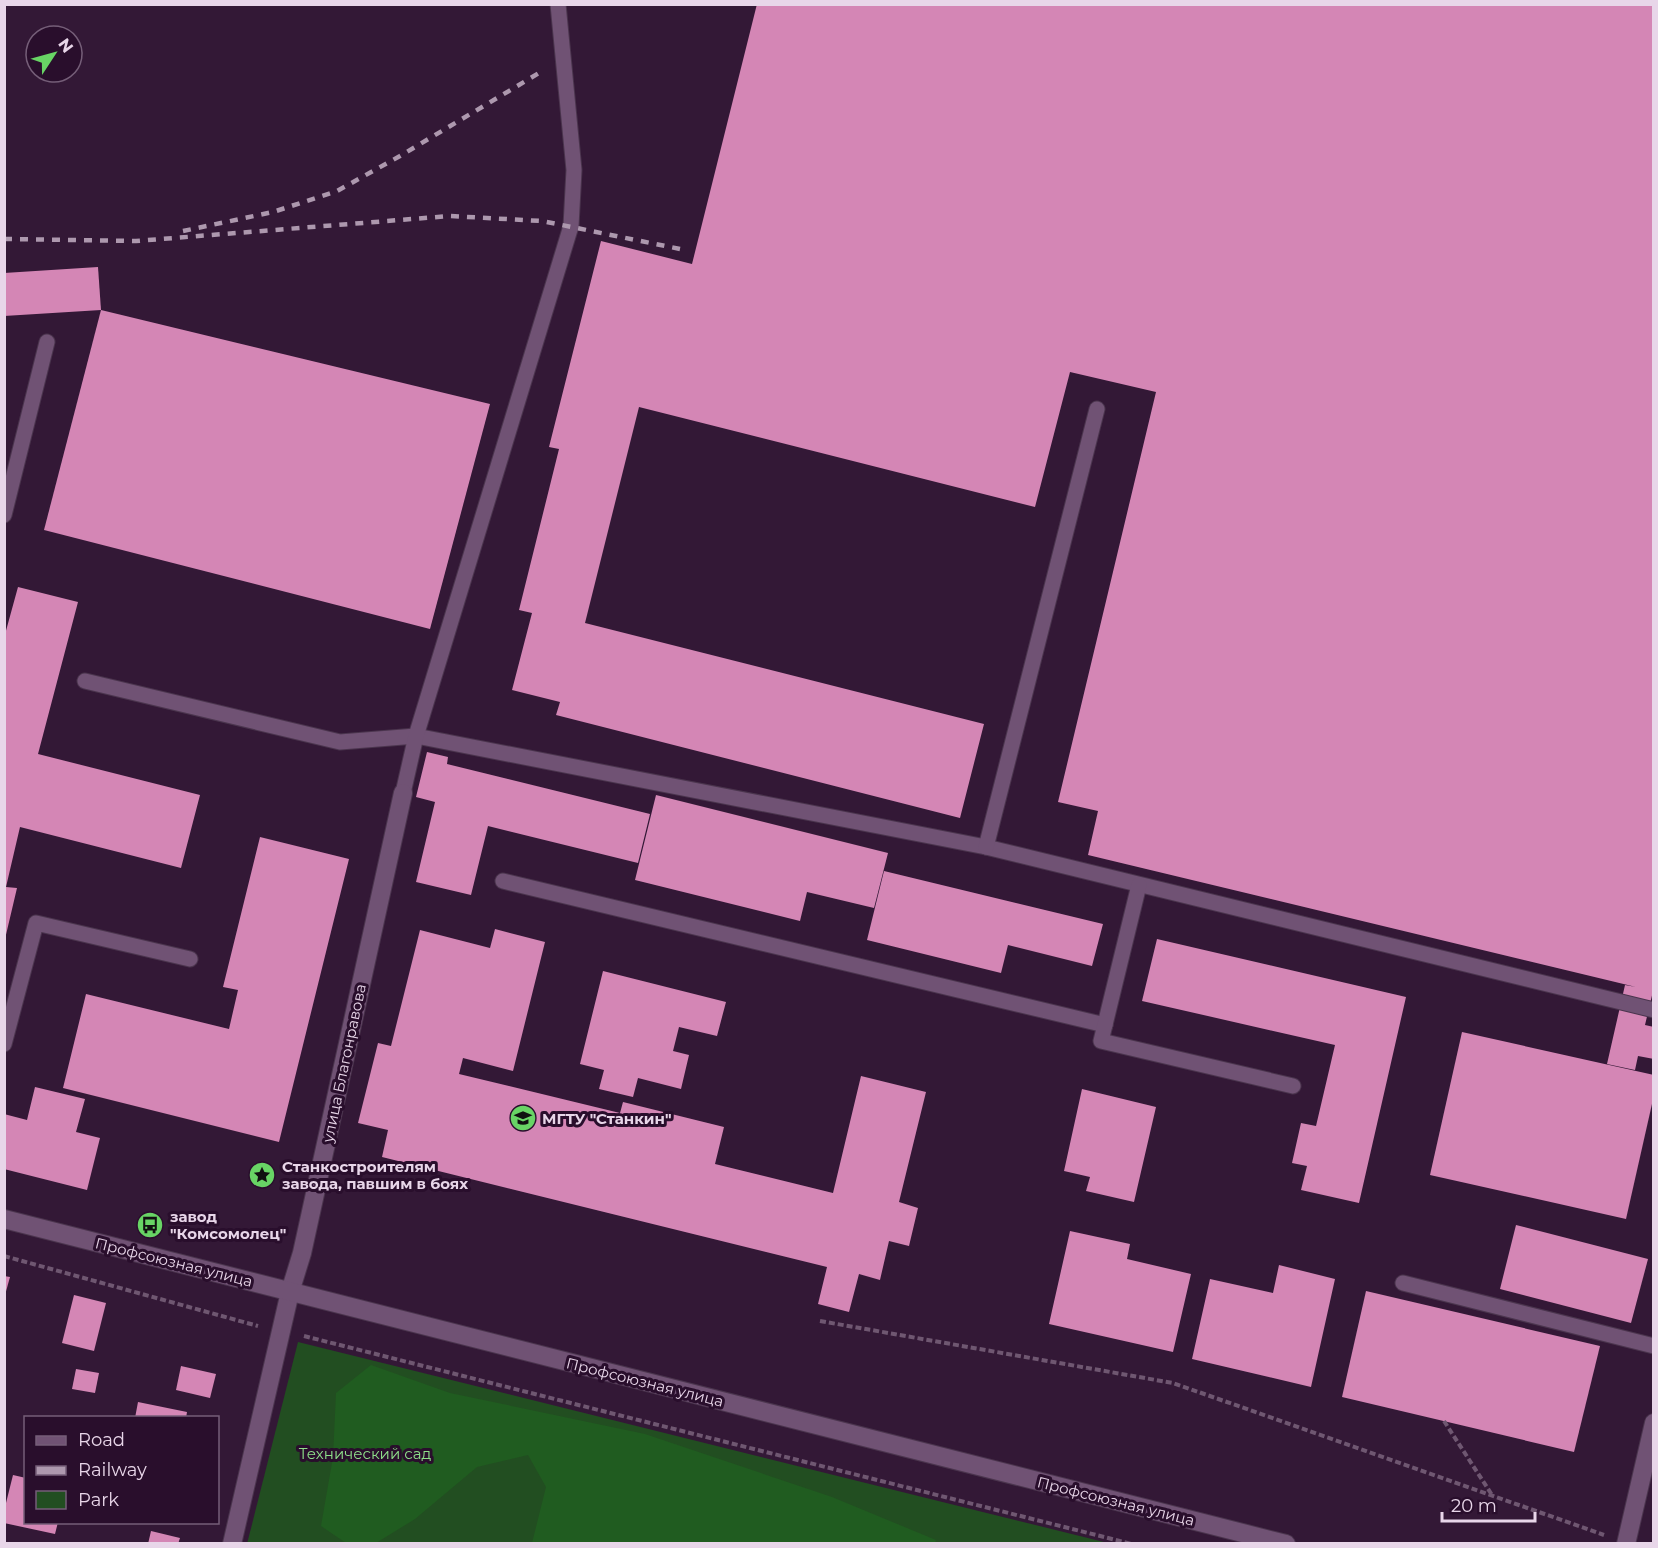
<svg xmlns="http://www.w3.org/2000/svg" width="1658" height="1548" viewBox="0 0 1658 1548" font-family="Montserrat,sans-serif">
	<rect width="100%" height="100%" fill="#331836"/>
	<polygon fill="#224e21" points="298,1342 1108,1543 247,1544"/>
	<polygon fill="#205c20" points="371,1365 450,1393 645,1434 832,1497 936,1540 935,1543 532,1543 546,1487 528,1455 477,1467 415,1519 376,1543 346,1543 321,1526 333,1457 336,1393"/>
	<g fill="#d486b5">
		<polygon points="757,4 1654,4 1654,987 1645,1025 1654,1027 1654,1059 1638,1056 1635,1070 1607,1064 1625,985 1636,987 1088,855 1098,811 1058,802 1156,392 1070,372 1035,507 639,407 585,623 984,724 960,818 556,715 560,702 512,690 532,613 519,610 559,449 549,447 601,241 692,264"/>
		<polygon points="98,267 101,310 4,316 4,273"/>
		<polygon points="101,310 490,404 430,629 44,530"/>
		<polygon points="18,587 78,602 38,754 200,795 181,868 20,827 6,887 17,888 5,939 4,638"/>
		<polygon points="427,752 448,757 447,764 650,814 638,863 488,826 471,895 416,882 435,802 416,797"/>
		<polygon points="656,795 888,853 874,908 807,892 800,921 635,880"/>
		<polygon points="260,837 349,859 279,1142 63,1088 86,994 229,1029 238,990 223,987"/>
		<polygon points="884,871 1103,924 1092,966 1008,945 1001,973 867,940"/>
		<polygon points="495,929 545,942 513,1071 463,1058 459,1074 620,1113 623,1102 724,1127 715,1164 833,1193 861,1076 926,1092 899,1202 918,1208 909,1246 889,1241 880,1280 859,1274 849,1312 818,1304 827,1267 382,1157 388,1130 358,1123 378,1043 391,1046 420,930 490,948"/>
		<polygon points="1157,939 1406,997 1359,1203 1301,1190 1307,1166 1292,1163 1301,1123 1316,1126 1335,1045 1142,1001"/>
		<polygon points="603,971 726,1002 717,1036 679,1027 673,1051 689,1055 681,1089 638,1078 633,1097 599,1089 604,1070 580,1064"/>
		<polygon points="1462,1032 1654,1075 1654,1095 1626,1219 1430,1175"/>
		<polygon points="35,1087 85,1099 76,1132 100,1138 87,1190 4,1169 4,1114 27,1120"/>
		<polygon points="1082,1089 1156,1107 1134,1202 1086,1191 1090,1177 1064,1171"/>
		<polygon points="142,1218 159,1222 157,1233 139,1229"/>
		<polygon points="1516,1225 1648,1259 1631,1323 1500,1289"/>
		<polygon points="1070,1231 1130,1244 1127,1259 1191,1274 1173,1352 1049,1324"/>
		<polygon points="1279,1265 1335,1279 1311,1387 1192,1359 1210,1279 1273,1293"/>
		<polygon points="4,1276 10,1277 5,1295 4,1295"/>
		<polygon points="1366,1291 1600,1346 1574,1452 1342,1397"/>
		<polygon points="74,1295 106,1303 94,1351 62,1343"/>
		<polygon points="181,1366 216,1374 210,1398 176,1390"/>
		<polygon points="76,1369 99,1373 95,1393 72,1389"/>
		<polygon points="138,1402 187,1412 186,1418 135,1418"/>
		<polygon points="13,1475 26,1478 26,1522 58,1522 55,1534 4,1523 4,1511"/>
		<polygon points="151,1531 180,1538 178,1544 148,1544"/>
	</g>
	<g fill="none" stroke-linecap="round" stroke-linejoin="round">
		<defs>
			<g id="lane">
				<polyline points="4,515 47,342"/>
				<polyline points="85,681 340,742 416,736 986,847 1654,1010"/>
				<polyline points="403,793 416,736 571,226 574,170 558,4"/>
				<polyline points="986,847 1097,409"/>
				<polyline points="503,881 1105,1025"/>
				<polyline points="1139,885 1101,1041 1293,1086"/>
				<polyline points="4,1044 36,923 190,959"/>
				<polyline points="1403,1283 1654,1346"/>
			</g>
			<g id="street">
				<polyline points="232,1544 290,1292 302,1253 403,793"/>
				<polyline points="1626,1544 1654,1423"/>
			</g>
			<polyline id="secondary" points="4,1219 1286,1544"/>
		</defs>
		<use href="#lane" stroke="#4b354e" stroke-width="17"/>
		<use href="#street" stroke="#4b354e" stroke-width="20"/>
		<use href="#secondary" stroke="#4b354e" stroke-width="20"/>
		<g stroke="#6f5771" stroke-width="4" stroke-dasharray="6 3" stroke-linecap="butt">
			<polyline points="4,1256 258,1326"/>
			<polyline points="820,1321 1173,1383 1604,1535"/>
			<polyline points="304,1336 1132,1544"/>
			<polyline points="1444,1421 1492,1495"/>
		</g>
		<use href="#lane" stroke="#705274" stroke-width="15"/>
		<use href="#street" stroke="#705274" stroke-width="18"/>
		<use href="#secondary" stroke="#705274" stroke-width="18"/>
		<g stroke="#ad98ae" stroke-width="4.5" stroke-dasharray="8 8" stroke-linecap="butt">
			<polyline points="183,231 273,212 337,191 400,156 539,73"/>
			<polyline points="4,239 136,241 450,216 542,221 680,249"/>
		</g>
	</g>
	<defs>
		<symbol id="university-disc" viewBox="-11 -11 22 22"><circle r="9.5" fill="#68d465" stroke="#290e2c"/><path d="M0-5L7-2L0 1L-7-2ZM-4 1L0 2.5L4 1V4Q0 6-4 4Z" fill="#111"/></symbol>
		<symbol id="sight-disc" viewBox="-11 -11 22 22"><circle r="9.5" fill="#68d465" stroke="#290e2c"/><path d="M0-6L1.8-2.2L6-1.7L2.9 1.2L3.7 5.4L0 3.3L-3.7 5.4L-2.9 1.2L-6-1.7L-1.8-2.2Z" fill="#111"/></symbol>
		<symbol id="bus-disc" viewBox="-11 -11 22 22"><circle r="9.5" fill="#68d465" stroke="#290e2c"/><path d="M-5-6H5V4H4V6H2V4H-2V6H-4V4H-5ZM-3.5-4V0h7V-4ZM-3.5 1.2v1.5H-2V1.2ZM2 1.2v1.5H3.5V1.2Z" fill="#111"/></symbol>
	</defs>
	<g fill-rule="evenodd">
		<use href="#university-disc" x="508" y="1103" width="30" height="30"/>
		<use href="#sight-disc" x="247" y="1160" width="30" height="30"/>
		<use href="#bus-disc" x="135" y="1210" width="30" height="30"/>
	</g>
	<g text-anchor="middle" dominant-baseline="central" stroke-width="6" stroke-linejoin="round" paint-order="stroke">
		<g font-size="15" fill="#e8d6e9" stroke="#290e2c">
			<text transform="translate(344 1063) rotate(-78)">улица Благонравова</text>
			<text transform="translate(174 1262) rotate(14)">Профсоюзная улица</text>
			<text transform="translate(645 1382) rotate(14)">Профсоюзная улица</text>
			<text transform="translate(1116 1501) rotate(14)">Профсоюзная улица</text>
		</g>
		<g font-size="15" font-weight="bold" fill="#e8d6e9" stroke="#290e2c" text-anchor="start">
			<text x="542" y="1118">МГТУ "Станкин"</text>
			<text x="282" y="1166">Станкостроителям<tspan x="282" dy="17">завода, павшим в боях</tspan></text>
			<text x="170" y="1216">завод<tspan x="170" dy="17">"Комсомолец"</tspan></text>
		</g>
		<g font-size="15" fill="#8ee08a" stroke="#290e2c">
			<text x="365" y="1453">Технический сад</text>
		</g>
	</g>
	<rect width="1658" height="1548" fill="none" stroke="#e8d6e9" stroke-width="12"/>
	<rect x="24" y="1416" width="195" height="108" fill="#290e2c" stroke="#755e78" stroke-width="1.5"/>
	<rect x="36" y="1436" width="30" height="9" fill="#705274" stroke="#755e78" stroke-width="1.5"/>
	<text x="78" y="1446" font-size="18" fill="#e8d6e9">Road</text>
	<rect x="36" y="1466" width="30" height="9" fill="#ad98ae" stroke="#755e78" stroke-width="1.5"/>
	<text x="78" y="1476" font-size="18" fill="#e8d6e9">Railway</text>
	<rect x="36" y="1491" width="30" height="18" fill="#224e21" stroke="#755e78" stroke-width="1.5"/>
	<text x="78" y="1506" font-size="18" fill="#e8d6e9">Park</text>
	<g transform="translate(54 54) rotate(54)"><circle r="28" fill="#290e2c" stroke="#755e78" stroke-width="1.5"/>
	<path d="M0-4.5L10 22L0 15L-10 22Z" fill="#68d465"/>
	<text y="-9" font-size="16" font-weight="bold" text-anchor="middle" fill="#e8d6e9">N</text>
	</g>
	<path d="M1442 1512v9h93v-9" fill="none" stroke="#e8d6e9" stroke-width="3"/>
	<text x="1451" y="1512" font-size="18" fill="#e8d6e9" stroke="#290e2c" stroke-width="4.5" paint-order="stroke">20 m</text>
</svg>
